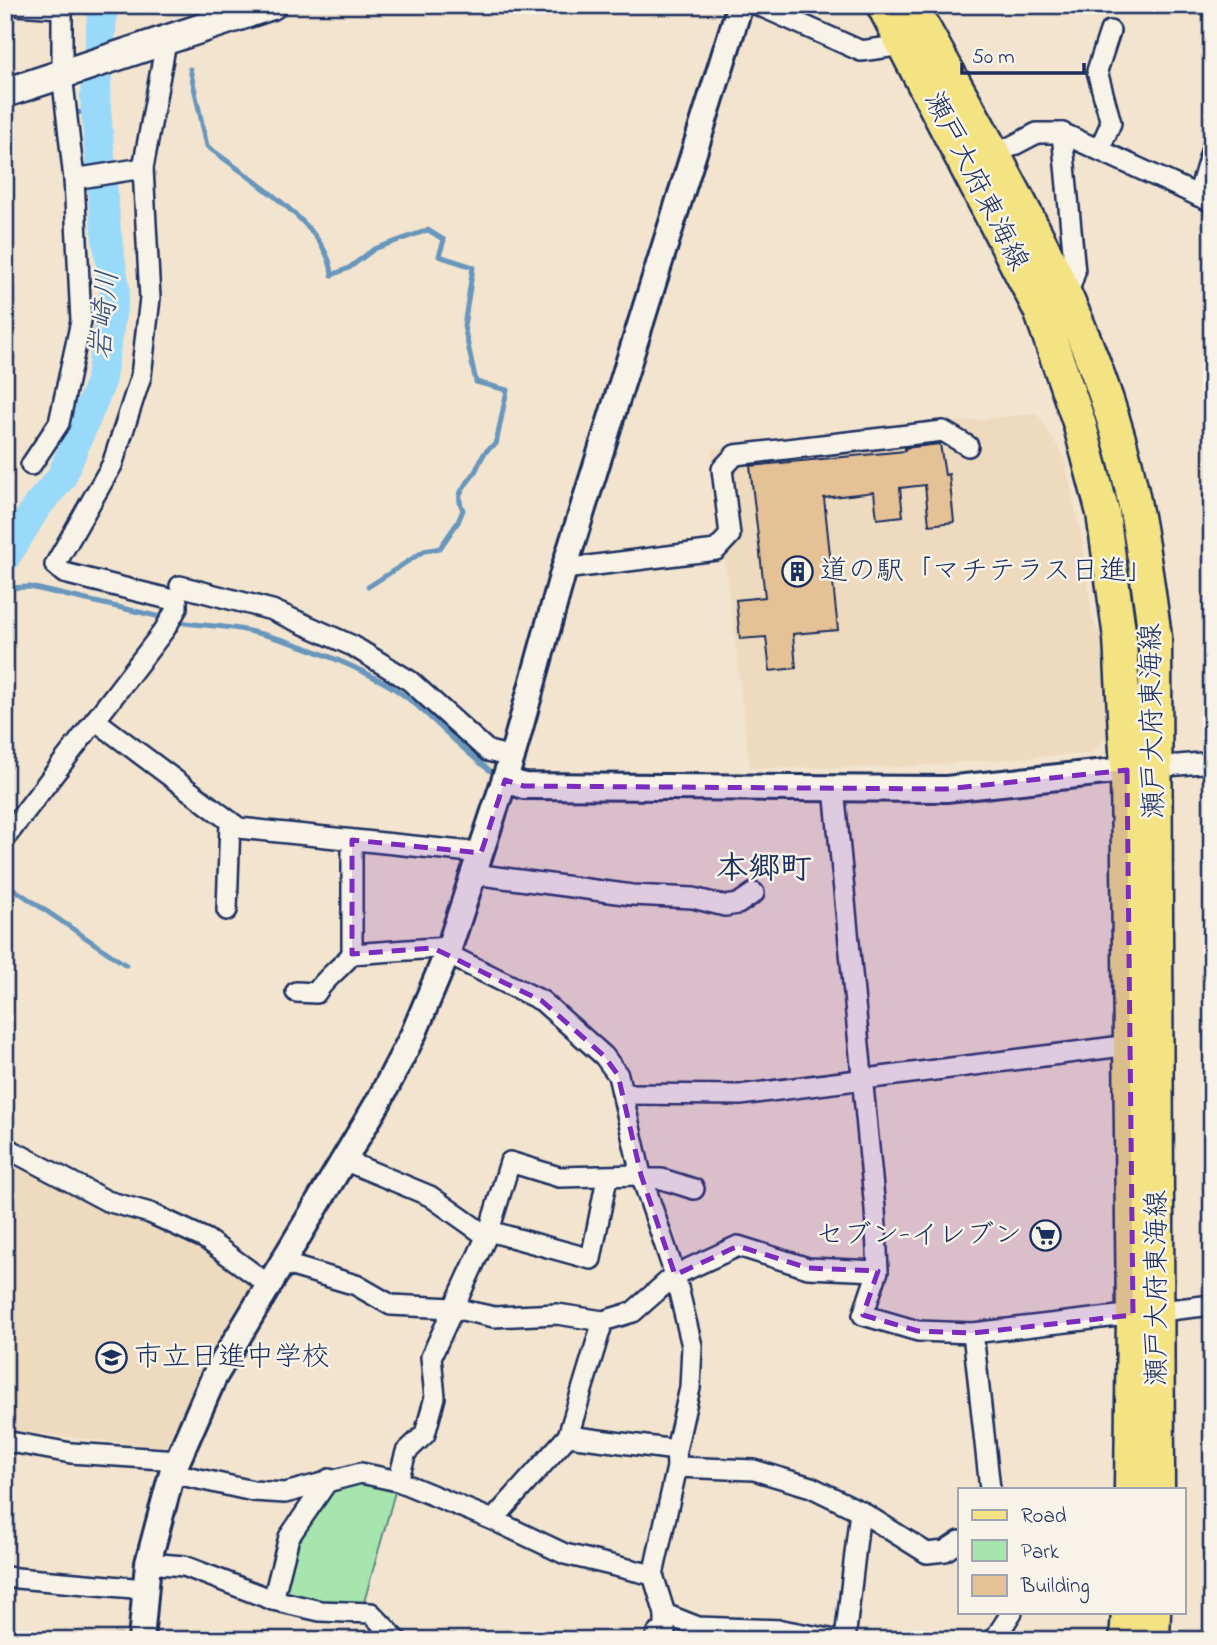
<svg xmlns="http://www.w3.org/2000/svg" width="1217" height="1645" viewBox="0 0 1217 1645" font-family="'Indie Flower','Klee One',sans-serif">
	<rect width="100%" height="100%" fill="#f2e4cf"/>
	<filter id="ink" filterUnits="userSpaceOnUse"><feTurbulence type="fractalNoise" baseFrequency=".0143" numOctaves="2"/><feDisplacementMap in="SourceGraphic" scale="14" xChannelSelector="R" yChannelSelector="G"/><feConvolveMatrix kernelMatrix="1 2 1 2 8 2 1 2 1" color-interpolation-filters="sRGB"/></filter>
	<g filter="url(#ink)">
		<g fill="#eedabe">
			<polygon points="1037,413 1064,457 1084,550 1092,618 1098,632 1107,640 1114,730 1092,753 895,767 750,768 712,450"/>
			<polygon points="5,1157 134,1209 260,1286 164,1447 5,1430"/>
		</g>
		<path fill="#a6e5ad" stroke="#608a86" stroke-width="2" d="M361 1483 395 1492 364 1602H323L287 1594C277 1563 315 1513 332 1488Z"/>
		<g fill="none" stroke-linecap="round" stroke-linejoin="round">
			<g stroke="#6796bc" stroke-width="5">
				<path d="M190 69 207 146C244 175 330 226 332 275L349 268 374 249 428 230 444 240 439 256 473 267 464 326 476 382 507 390 496 444C480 452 482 462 473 475 465 487 454 493 463 510L458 522 440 548 424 551 368 587"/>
				<polyline points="70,112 97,113"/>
				<polyline points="5,588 30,587 165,618"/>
				<path d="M174 621C197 626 221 625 244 630 291 640 342 660 385 683 423 704 455 746 492 772"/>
				<polyline points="5,883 126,965"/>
			</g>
			<polyline stroke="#99dafb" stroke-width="30" points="5,558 37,506 61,478 100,384 115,289 106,231 95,97 103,5"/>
		</g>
		<polygon fill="#e5c196" stroke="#1b2f5e" stroke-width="2" points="940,444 945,475 949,474 954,522 929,525 925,485 900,488 903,516 877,519 874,492 824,498 838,630 793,634 796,668 770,671 766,637 740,639 736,600 765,597 750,466 905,451 905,448"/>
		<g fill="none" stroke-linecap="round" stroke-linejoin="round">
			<defs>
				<g id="minor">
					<polyline points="15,5 61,8"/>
					<polyline points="758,5 861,51 904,45"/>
					<polyline points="1062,133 1075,272 1067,297"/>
					<polyline points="1099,150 1111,123 1097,71 1110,31"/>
					<polyline points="993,156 1037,133 1062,133 1212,202"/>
					<polyline points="74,179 143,168"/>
					<polyline points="1198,196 1212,148"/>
					<polyline points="31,465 59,423 81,321 74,179 62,74 62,5"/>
					<polyline points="564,569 716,550 730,535 722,469 735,455 943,431 968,446"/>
					<polyline points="180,586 272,610 353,646 410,681 488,751 512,757"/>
					<polyline points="95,720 239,828 481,853"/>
					<polyline points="1156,767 1212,762"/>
					<polyline points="834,788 875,1209 878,1271 863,1315 918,1331 973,1333 1212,1305"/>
					<polyline points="5,838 165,629 177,608 177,601 64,573 55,565 112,465 141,376 150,298 143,168 166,42"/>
					<polyline points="352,840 352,954"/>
					<polyline points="474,874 632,895 693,898 725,906 738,904 754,893"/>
					<polyline points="227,910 230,822"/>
					<polyline points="447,954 542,1001 604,1056 618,1075 641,1175 675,1275 692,1346 690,1388 676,1450 677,1467 653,1575"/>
					<path d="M296 992 316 993C325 978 341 968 352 954L449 947"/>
					<polyline points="624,1094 740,1095 1130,1045"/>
					<polyline points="5,1147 107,1201 150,1213 206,1239 269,1285"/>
					<polyline points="346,1161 430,1196 485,1235"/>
					<polyline points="642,1179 662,1179 694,1189"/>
					<polyline points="489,1231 591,1259 607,1178"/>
					<polyline points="282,1263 356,1285 391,1305 453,1308 494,1317 557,1314 603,1321 633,1312 675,1275 738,1246 808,1268 878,1271"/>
					<polyline points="973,1333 990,1489"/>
					<polyline points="568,1436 676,1450"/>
					<polyline points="5,1441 71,1453 178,1460"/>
					<polyline points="677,1467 754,1470 811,1487 860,1511 927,1553 945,1551 960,1541"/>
					<polyline points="172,1473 253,1491 285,1493 361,1473 398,1481 493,1520 565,1554 653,1575 665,1614 665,1632 657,1634 655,1640"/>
					<polyline points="398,1481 406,1452 425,1434 435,1397 431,1357 489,1231 510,1162 559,1177 641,1175"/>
					<polyline points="493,1520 568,1436 603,1321"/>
					<polyline points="148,1563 184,1566 273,1600 320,1611 371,1613 397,1640"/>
					<polyline points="5,1577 145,1589"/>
					<polyline points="273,1600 289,1537 329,1479"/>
					<polyline points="665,1614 698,1627 782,1630 835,1640"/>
					<polyline points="845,1640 860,1511"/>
					<polyline points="994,1640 1012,1612"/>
				</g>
				<g id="tertiary">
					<polyline points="505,780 524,786 946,789 1143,768"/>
					<polyline points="141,1640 148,1563 172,1473 214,1377 379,1101 413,1035 447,954 512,757 564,569 740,5"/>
				</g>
				<polyline id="secondary" points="5,93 272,5"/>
				<g id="primary">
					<polyline points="883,5 1040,310 1079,422 1103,513 1120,638 1127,770 1133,1315 1131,1489"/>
					<path d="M911 5C984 139 1068 273 1113 419 1136 490 1145 563 1155 637L1158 1489"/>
					<polyline points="1126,1640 1128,1612"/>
					<polyline points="1153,1640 1154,1612"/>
				</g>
			</defs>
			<use href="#minor" stroke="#1b2f5e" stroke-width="24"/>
			<use href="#tertiary" stroke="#1b2f5e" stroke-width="30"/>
			<use href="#secondary" stroke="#1b2f5e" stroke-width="33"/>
			<use href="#primary" stroke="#1b2f5e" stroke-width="37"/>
			<use href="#minor" stroke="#f7f3e8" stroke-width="19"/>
			<use href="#tertiary" stroke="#f7f3e8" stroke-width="24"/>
			<use href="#secondary" stroke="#f7f3e8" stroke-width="28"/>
			<use href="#primary" stroke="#f4e382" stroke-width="32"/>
		</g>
	</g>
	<path fill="#7b2cbf" fill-opacity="0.2" stroke="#7b2cbf" stroke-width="5" stroke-dasharray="14 9" stroke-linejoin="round" d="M1127 770 1133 1315 973 1333 918 1331 863 1315 878 1271 808 1268 738 1246 675 1275 641 1175 618 1075 604 1056 542 1001 433 948 352 954V840L481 853 505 780 524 786 946 789Z"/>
	<defs>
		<symbol id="building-ring" viewBox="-11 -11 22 22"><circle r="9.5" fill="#f7f3e8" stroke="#1b2f5e" stroke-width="1.5"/><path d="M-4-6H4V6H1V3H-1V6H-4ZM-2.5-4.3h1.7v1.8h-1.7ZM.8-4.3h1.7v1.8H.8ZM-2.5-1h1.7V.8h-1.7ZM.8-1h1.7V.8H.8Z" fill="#1b2f5e"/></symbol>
		<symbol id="supermarket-ring" viewBox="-11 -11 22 22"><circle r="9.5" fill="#f7f3e8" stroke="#1b2f5e" stroke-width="1.5"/><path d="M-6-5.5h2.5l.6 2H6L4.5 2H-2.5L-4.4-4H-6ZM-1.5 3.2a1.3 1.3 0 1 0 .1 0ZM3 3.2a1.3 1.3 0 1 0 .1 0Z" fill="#1b2f5e"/></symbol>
		<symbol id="school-ring" viewBox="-11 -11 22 22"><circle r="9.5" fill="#f7f3e8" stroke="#1b2f5e" stroke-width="1.5"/><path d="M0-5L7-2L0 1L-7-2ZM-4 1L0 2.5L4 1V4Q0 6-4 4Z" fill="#1b2f5e"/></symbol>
	</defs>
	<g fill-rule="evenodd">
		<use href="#building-ring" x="780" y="554" width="35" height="35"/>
		<use href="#supermarket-ring" x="1028" y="1218" width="35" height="35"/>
		<use href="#school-ring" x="94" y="1340" width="35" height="35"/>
	</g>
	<g text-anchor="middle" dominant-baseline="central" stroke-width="5" stroke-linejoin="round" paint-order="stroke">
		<g font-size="28" fill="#1b2f5e" stroke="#f7f3e8">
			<text transform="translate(975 182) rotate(63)">瀬戸大府東海線</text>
			<text transform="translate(1154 721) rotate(-91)">瀬戸大府東海線</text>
			<text transform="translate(1158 1288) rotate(-90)">瀬戸大府東海線</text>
		</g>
		<g font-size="28" fill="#1b2f5e" stroke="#f7f3e8" text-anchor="start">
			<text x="820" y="572">道の駅「マチテラス日進」</text>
			<text x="1022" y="1236" text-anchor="end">セブン-イレブン</text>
			<text x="134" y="1358">市立日進中学校</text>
		</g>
		<g font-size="30" font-style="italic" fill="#34517d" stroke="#f7f3e8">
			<text transform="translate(106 315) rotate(-85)">岩崎川</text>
		</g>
		<g font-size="32" font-weight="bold" fill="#1b2f5e" stroke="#f7f3e8">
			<text x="764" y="870">本郷町</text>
		</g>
	</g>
	<rect width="1217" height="1645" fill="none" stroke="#f7f3e8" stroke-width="28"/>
	<rect x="14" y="14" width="1189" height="1617" fill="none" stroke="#1b2f5e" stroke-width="2.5" filter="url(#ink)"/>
	<rect x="958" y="1488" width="228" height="126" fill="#f7f3e8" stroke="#9fa5b1" stroke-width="2"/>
	<rect x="972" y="1510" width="35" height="10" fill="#f4e382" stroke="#9fa5b1" stroke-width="2"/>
	<text x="1021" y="1522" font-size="21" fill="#1b2f5e">Road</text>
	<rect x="972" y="1540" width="35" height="21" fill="#a6e5ad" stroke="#9fa5b1" stroke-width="2"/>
	<text x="1021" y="1558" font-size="21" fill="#1b2f5e">Park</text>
	<rect x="972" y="1575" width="35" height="21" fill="#e5c196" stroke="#9fa5b1" stroke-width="2"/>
	<text x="1021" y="1592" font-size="21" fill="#1b2f5e">Building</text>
	<path d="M962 63v10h122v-10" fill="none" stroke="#1b2f5e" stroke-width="3.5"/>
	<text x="972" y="63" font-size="21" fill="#1b2f5e" stroke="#f7f3e8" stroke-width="5" paint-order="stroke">50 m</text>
</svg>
